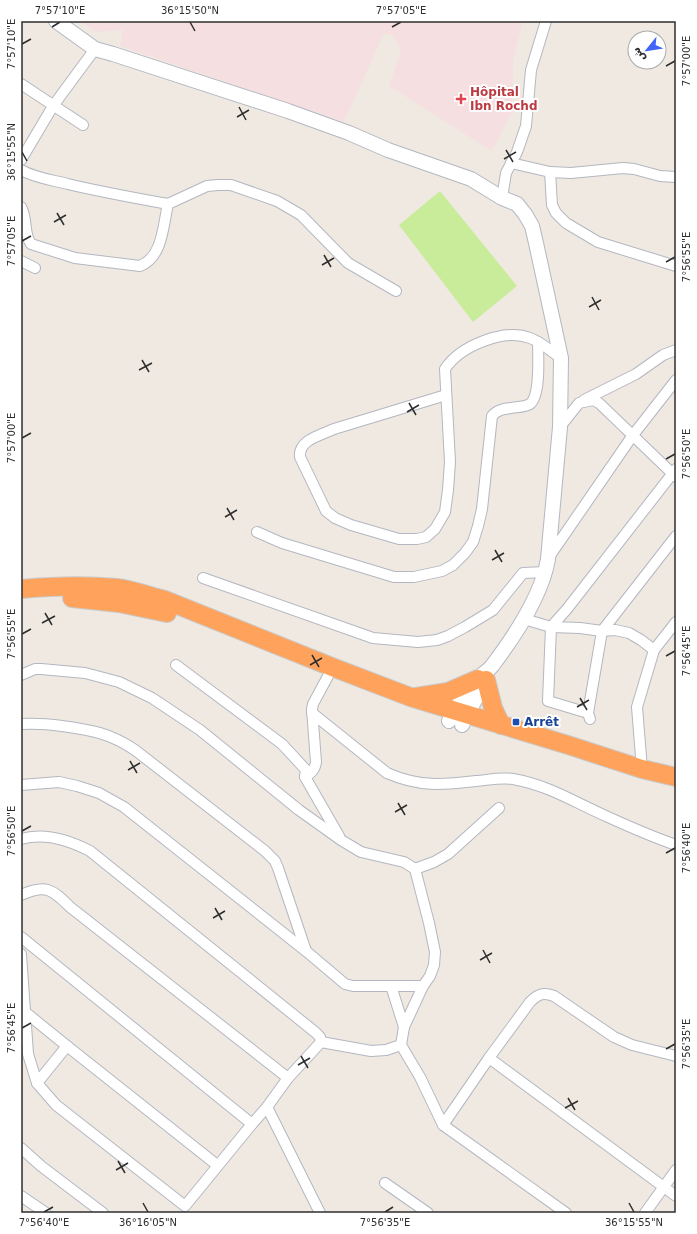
<svg xmlns="http://www.w3.org/2000/svg" width="697" height="1234" viewBox="0 0 697 1234" font-family="'DejaVu Sans',Vazirmatn,sans-serif">
	<rect width="100%" height="100%" fill="#efe9e1"/>
	<polygon fill="#f5dfe0" points="81,21 523,21 513,60 512,112 492,151 389,86 401,51 393,35 384,33 344,122 120,46 123,30 96,32"/>
	<polygon fill="#c9ec9a" points="440,191 517,286 473,322 399,225"/>
	<g fill="none" stroke-linecap="round" stroke-linejoin="round">
		<defs>
			<g id="street">
				<polyline points="21,84 83,125"/>
				<polyline points="21,160 53,106 95,49"/>
				<polyline points="511,163 550,172 571,173 623,168 634,169 660,176 676,177"/>
				<path d="M21 170C35 178 52 180 68 184 101 192 135 198 168 204"/>
				<polyline points="550,172 552,205 556,213 566,223 598,242 676,266"/>
				<polyline points="502,198 506,173 517,152 526,126 531,70 546,21"/>
				<path d="M21 207C28 219 23 233 31 244L75 258 140 266C163 257 163 225 168 204L207 186 218 185H231L277 201 301 215 348 263 396 291"/>
				<polyline points="21,261 35,268"/>
				<path d="M446 395 334 429C321 435 298 440 300 457L326 511 335 518 351 525 399 539H417L426 537 435 529 445 512 448 490 450 462 445 369C460 346 504 328 530 338 541 342 552 352 561 358"/>
				<polyline points="584,400 636,374 663,355 676,350"/>
				<polyline points="560,427 579,403 593,400 599,403 676,477"/>
				<path d="M257 532 282 543 394 577H414L442 571 453 565 465 553 473 542 478 526 482 509 492 416C497 410 503 409 511 408 517 407 525 407 530 404 541 395 538 356 538 342"/>
				<polyline points="549,557 633,435 676,380"/>
				<polyline points="203,578 373,638 418,642 437,640 448,636 465,627 493,610 523,573 546,572"/>
				<polyline points="524,619 551,627 580,628 602,631 615,630 629,633 641,640 654,650"/>
				<polyline points="176,665 282,744 306,770 305,777 339,836"/>
				<polyline points="21,675 35,669 41,669 85,673 119,682 152,698 200,730 299,810 341,840 361,852 404,862 415,869 429,923 435,952 434,965 430,976 423,986 404,1027 401,1045 420,1077 443,1125 566,1213"/>
				<path d="M312 713 387 773C419 787 442 785 476 781 488 780 501 777 513 779 548 785 576 803 608 817 630 827 653 837 676 845"/>
				<polyline points="588,713 548,701 551,627 567,609 676,469"/>
				<polyline points="590,719 588,713 602,631 676,536"/>
				<path d="M21 724C35 723 48 724 62 726 91 730 110 733 135 750L265 851 275 861 278 868 306 951"/>
				<polyline points="642,769 637,707 654,650 676,622"/>
				<path d="M305 777C311 773 315 770 316 762L312 709 313 704 328 676"/>
				<polyline points="21,785 59,782 77,786 99,793 124,807 306,951 345,984 353,986 423,986"/>
				<path d="M21 839C45 832 69 840 90 851L315 1032 320 1037 321 1042"/>
				<polyline points="415,869 434,862 448,854 499,808"/>
				<path d="M21 895C46 884 52 889 70 907L288 1078"/>
				<polyline points="21,937 252,1124 267,1107"/>
				<polyline points="21,954 28,1054 37,1083 56,1105 185,1206 252,1124"/>
				<polyline points="391,986 404,1027"/>
				<polyline points="25,1012 67,1046"/>
				<polyline points="489,1058 676,1196"/>
				<polyline points="37,1083 67,1046 217,1165"/>
				<path d="M443 1125 489 1058 530 1002C538 994 543 992 554 996L614 1037 632 1045 676 1056"/>
				<polyline points="21,1148 41,1166 103,1213"/>
				<polyline points="385,1183 428,1213"/>
				<polyline points="21,1196 46,1213"/>
				<polyline points="320,1213 267,1107 288,1078 321,1042 371,1051 386,1050 401,1045"/>
				<polyline points="645,1213 676,1170"/>
			</g>
			<g id="secondary">
				<path d="M56 21 95 49 113 54 288 111 349 133 388 150 471 179 502 198 517 204 525 214 532 226 536 243 561 358 560 427 548 559C542 595 514 637 492 666 488 671 482 674 478 679 467 691 457 706 449 721"/>
				<polyline points="462,725 487,677"/>
			</g>
			<g id="highway">
				<path d="M21 589C53 586 85 585 117 588 133 590 149 596 165 600L332 667 413 698 568 745 642 769 676 777"/>
				<polyline points="72,598 119,603 167,613"/>
				<polyline points="486,680 493,708 501,725"/>
				<polyline points="416,697 448,692 478,679"/>
			</g>
		</defs>
		<use href="#street" stroke="#b4b7c1" stroke-width="12"/>
		<use href="#secondary" stroke="#b4b7c1" stroke-width="16"/>
		<use href="#highway" stroke="#c9c9c9" stroke-width="20"/>
		<use href="#street" stroke="#fff" stroke-width="10"/>
		<use href="#secondary" stroke="#fff" stroke-width="14"/>
		<use href="#highway" stroke="#ffa35c" stroke-width="18"/>
	</g>
	<path fill="none" stroke="#2e2e2e" stroke-width="1.5" d="M190 22 195 31M52 27 60 22M392 27 401 22M22 44 31 39M666 66 675 61M239 107 246 120M237 117 249 110M506 150 513 162M22 152 27 161M504 159 516 152M57 213 64 225M54 222 66 215M22 241 31 236M324 255 331 267M666 262 675 257M322 265 334 258M592 297 599 310M589 307 601 300M142 360 149 372M139 370 152 363M409 403 416 415M407 412 419 405M22 438 31 433M666 459 675 454M227 508 234 520M225 517 237 510M495 550 502 562M492 560 504 553M45 613 52 625M42 623 55 616M22 634 31 629M312 655 319 667M666 656 675 651M310 665 322 658M580 698 587 710M577 707 589 700M130 761 137 773M128 770 140 763M398 803 405 815M395 812 407 805M22 831 31 826M666 853 675 848M215 908 222 920M213 918 225 911M483 950 490 963M480 960 492 953M22 1028 31 1023M666 1049 675 1044M301 1056 308 1068M298 1065 310 1058M568 1098 575 1110M565 1108 578 1101M118 1161 125 1173M116 1170 128 1163M143 1203 148 1212M629 1203 634 1212M44 1212 53 1207M385 1212 393 1207"/>
	<path fill="#e0444e" stroke="#fff" stroke-width="1.5" d="M459 93h4v4h4v4h-4v4h-4v-4h-4v-4h4z"/>
	<rect fill="#1a4fb4" stroke="#fff" stroke-width="1.5" x="512" y="718" width="8" height="8" rx="2"/>
	<g text-anchor="middle" dominant-baseline="central" stroke-width="4" stroke-linejoin="round" paint-order="stroke">
		<g font-size="12" font-weight="bold" fill="#be3a42" stroke="#fff" text-anchor="start">
			<text x="470" y="92">Hôpital<tspan x="470" dy="14">Ibn Rochd</tspan></text>
		</g>
		<g font-size="12" font-weight="bold" fill="#164399" stroke="#fff" text-anchor="start">
			<text x="524" y="722">Arrêt</text>
		</g>
	</g>
	<rect width="697" height="1234" fill="none" stroke="#ffffff" stroke-width="44"/>
	<g transform="translate(647 50) rotate(240)"><circle r="19" fill="#ffffff" stroke="#ababab"/>
	<path d="M0-3L7 15L0 10L-7 15Z" fill="#4264fb"/>
	<text y="-6" font-size="11" font-weight="bold" text-anchor="middle" fill="#2e2e2e">ش</text>
	</g>
	<rect x="22" y="22" width="653" height="1190" fill="none" stroke="#2e2e2e" stroke-width="1.5"/>
	<g font-size="10" text-anchor="middle" fill="#2e2e2e">
		<text x="60" y="14">7°57'10"E</text>
		<text x="190" y="14">36°15'50"N</text>
		<text x="401" y="14">7°57'05"E</text>
		<text transform="translate(11 44) rotate(-90)" y="4">7°57'10"E</text>
		<text transform="translate(686 61) rotate(-90)" y="4">7°57'00"E</text>
		<text transform="translate(11 152) rotate(-90)" y="4">36°15'55"N</text>
		<text transform="translate(11 241) rotate(-90)" y="4">7°57'05"E</text>
		<text transform="translate(686 257) rotate(-90)" y="4">7°56'55"E</text>
		<text transform="translate(11 438) rotate(-90)" y="4">7°57'00"E</text>
		<text transform="translate(686 454) rotate(-90)" y="4">7°56'50"E</text>
		<text transform="translate(11 634) rotate(-90)" y="4">7°56'55"E</text>
		<text transform="translate(686 651) rotate(-90)" y="4">7°56'45"E</text>
		<text transform="translate(11 831) rotate(-90)" y="4">7°56'50"E</text>
		<text transform="translate(686 848) rotate(-90)" y="4">7°56'40"E</text>
		<text transform="translate(11 1028) rotate(-90)" y="4">7°56'45"E</text>
		<text transform="translate(686 1044) rotate(-90)" y="4">7°56'35"E</text>
		<text x="44" y="1226">7°56'40"E</text>
		<text x="148" y="1226">36°16'05"N</text>
		<text x="385" y="1226">7°56'35"E</text>
		<text x="634" y="1226">36°15'55"N</text>
	</g>
</svg>
